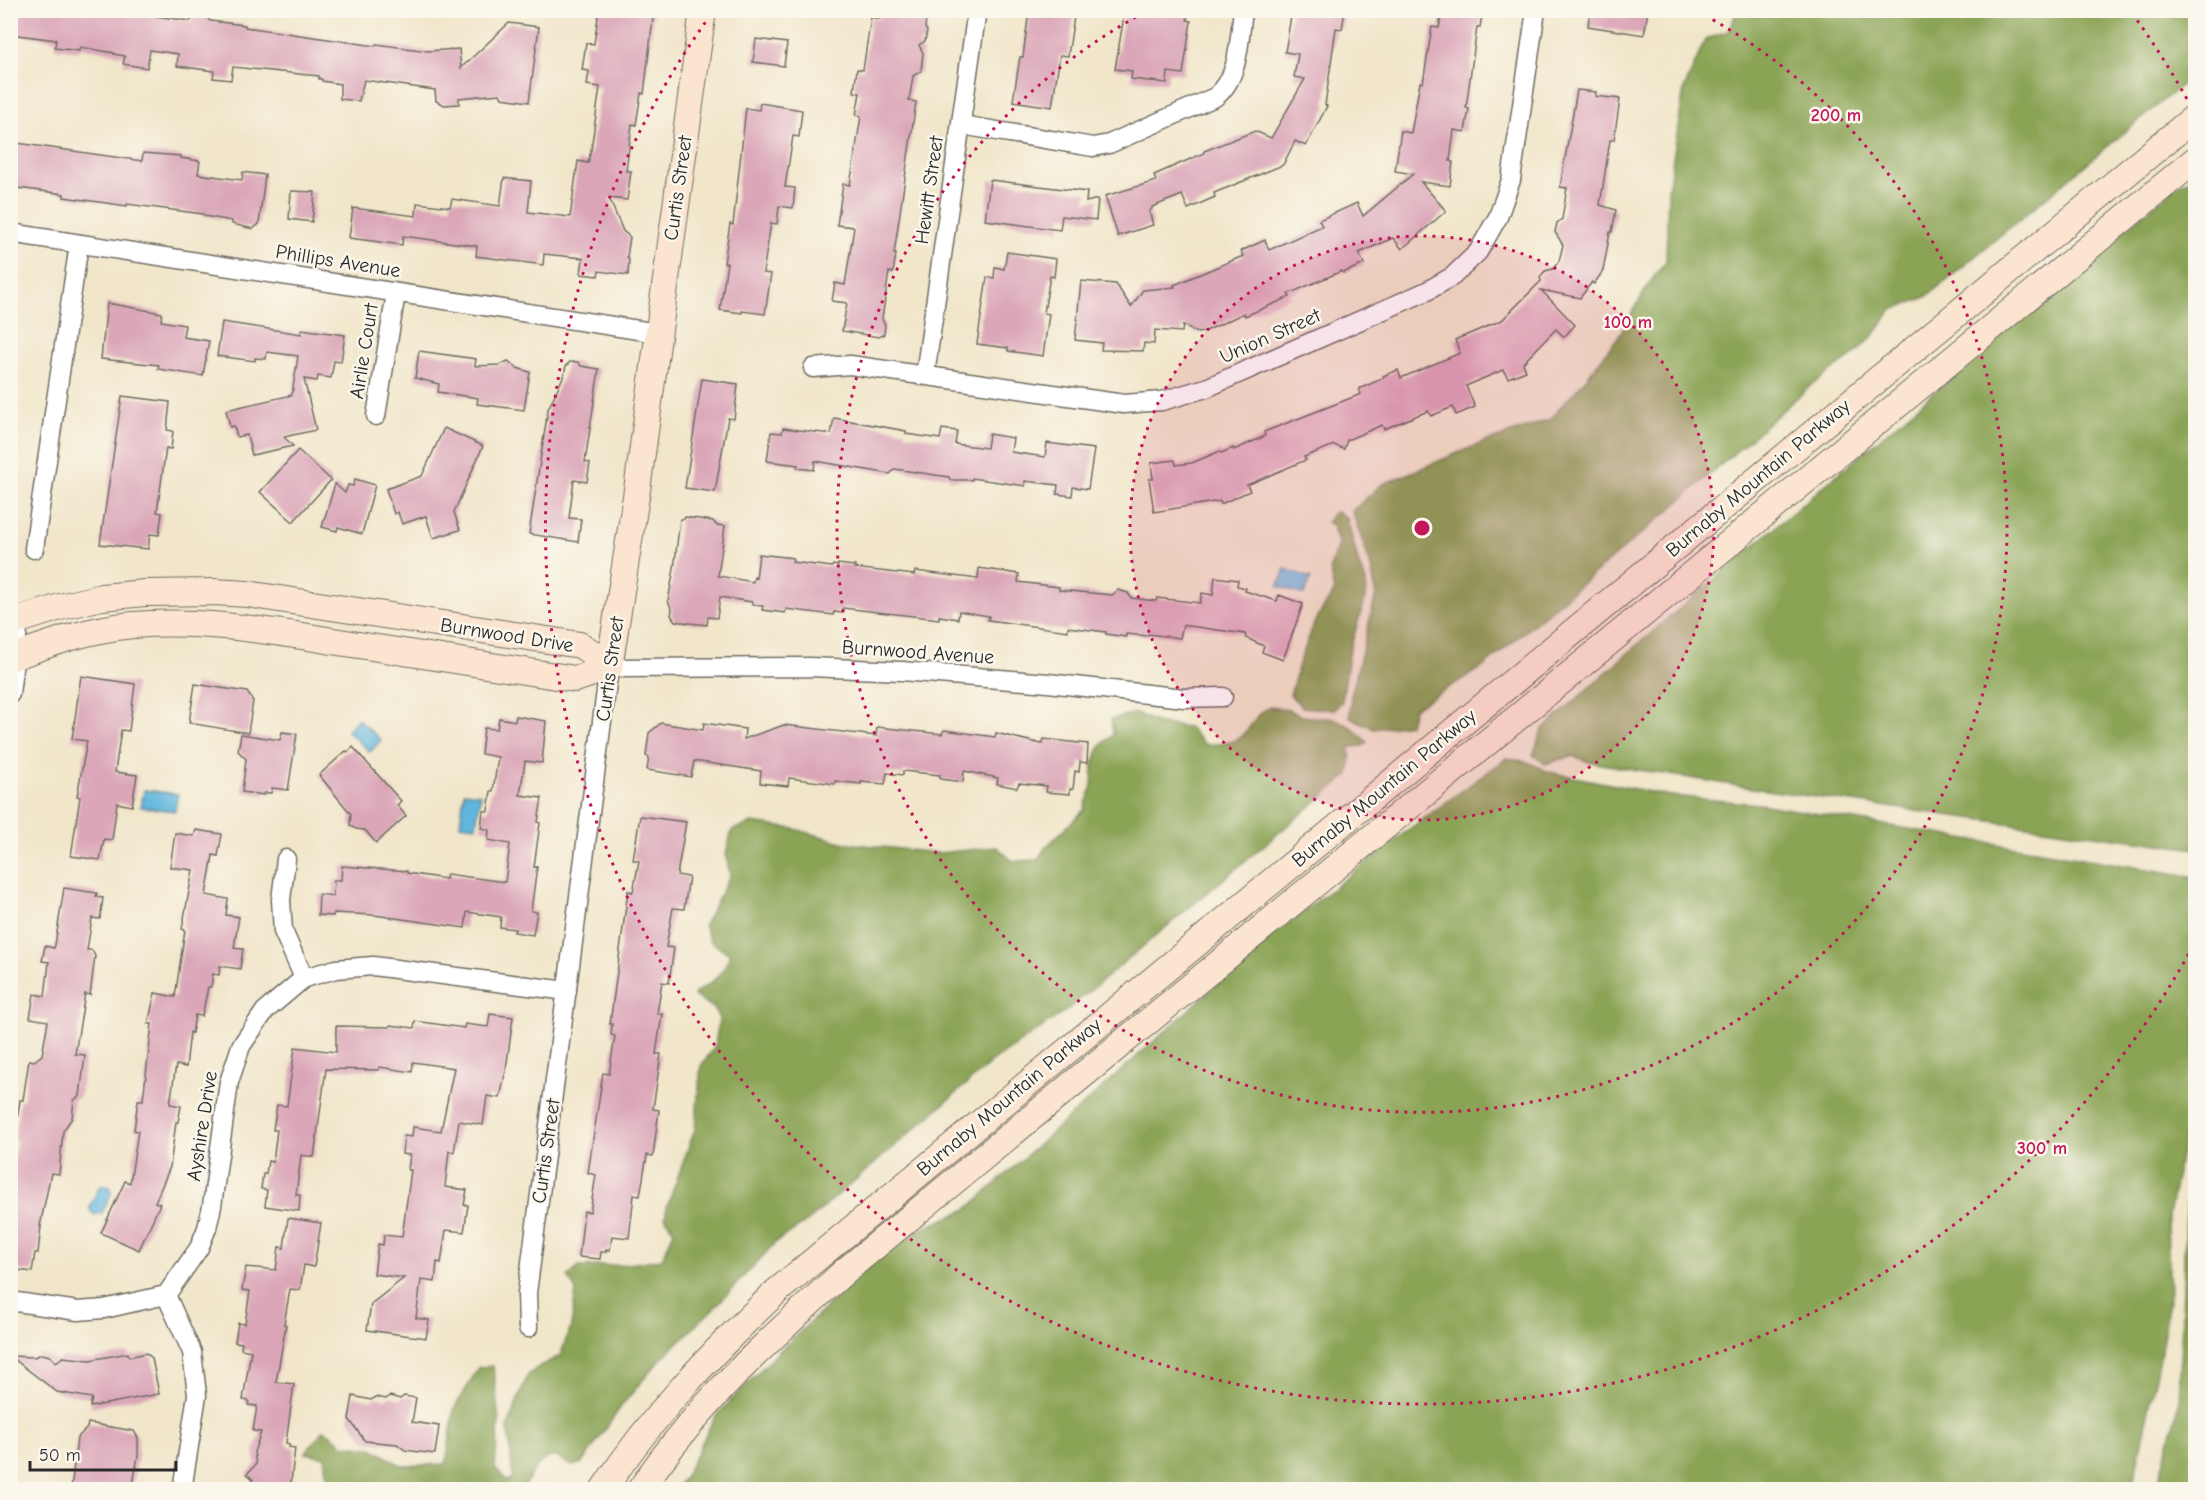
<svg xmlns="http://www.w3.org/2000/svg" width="2206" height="1500" viewBox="0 0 2206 1500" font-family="'Comic Neue',sans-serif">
	<rect width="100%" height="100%" fill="#fbf7ec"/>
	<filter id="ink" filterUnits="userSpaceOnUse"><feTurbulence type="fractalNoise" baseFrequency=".0167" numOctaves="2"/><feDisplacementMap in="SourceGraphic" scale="12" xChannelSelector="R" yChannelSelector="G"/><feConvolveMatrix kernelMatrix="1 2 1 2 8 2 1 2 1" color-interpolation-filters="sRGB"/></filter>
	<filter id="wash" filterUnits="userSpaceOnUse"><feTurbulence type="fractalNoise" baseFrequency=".008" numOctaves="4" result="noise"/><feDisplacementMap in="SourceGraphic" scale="24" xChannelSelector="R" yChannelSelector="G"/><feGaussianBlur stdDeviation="1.35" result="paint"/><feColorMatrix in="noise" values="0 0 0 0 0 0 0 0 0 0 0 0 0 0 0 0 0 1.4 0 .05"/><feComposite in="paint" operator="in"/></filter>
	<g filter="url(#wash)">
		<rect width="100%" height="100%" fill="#f1e6ca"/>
		<g fill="#8aa355" stroke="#5a6740" stroke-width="1.5">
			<polygon points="1737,10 2195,11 2195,53 2193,54 2195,59 2195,74 1926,297 1892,310 1874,335 1854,355 1809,387 1672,508 1483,667 1414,708 1410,724 1374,729 1350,717 1351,696 1376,594 1370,563 1352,511 1381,485 1482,443 1549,420 1585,380 1618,337 1649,284 1666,261 1668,190 1684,89 1705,40 1730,30"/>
			<polygon points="2195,178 2195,849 1758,789 1589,762 1572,756 1545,764 1533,755 1542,730 1638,644 2179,184"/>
			<path d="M1337 512 1347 518 1359 565 1366 581V595L1350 649 1342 701 1334 710 1302 707 1290 695 1299 664 1315 621 1334 592C1329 570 1328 566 1339 545L1332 525 1327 522 1332 514Z"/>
			<path d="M1270 707 1289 710 1302 716 1336 719 1353 728 1367 742 1363 746 1351 747 1349 751 1351 758 1349 774 1067 1010 992 1062 808 1221 777 1241 717 1305 659 1361 622 1405 582 1463 572 1466 555 1456C537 1459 531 1475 523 1489H329L325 1457 305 1453 324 1430 344 1445 372 1448 402 1466 446 1464 454 1409 479 1367 493 1366 499 1421 495 1468 507 1481 513 1478 508 1427 521 1391 528 1375 540 1366 560 1356 571 1327 576 1291 568 1277 579 1267 621 1265 662 1259 674 1231 665 1217 667 1207 695 1129 701 1066 715 1046 719 1019 714 1008 694 996 695 993C713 983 723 975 730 954L710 941 704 925 730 876 726 854 732 830 752 823 795 829 845 843 938 853 997 847 1013 861 1038 860 1045 848 1084 810 1092 786 1093 764 1100 746 1113 735 1111 719 1136 713 1160 724 1189 727 1204 744C1214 745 1232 744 1241 737 1254 726 1253 714 1270 707Z"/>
			<polygon points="1507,758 1528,762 1549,772 1671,796 1759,804 2195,877 2195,1055 2186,1126 2167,1226 2170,1294 2160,1357 2132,1489 674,1490 684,1478 715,1417 773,1357 899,1239 967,1209 1269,938 1412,827"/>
			<polygon points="2195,1146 2195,1489 2159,1489 2160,1476 2179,1404 2185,1230 2192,1151"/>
		</g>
		<g fill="#60b6dd" stroke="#467084" stroke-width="1.5">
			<polygon points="1285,569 1311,578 1304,595 1278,586"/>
			<polygon points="358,719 381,740 370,752 347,731"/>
			<polygon points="144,790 178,794 175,811 141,807"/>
			<polygon points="464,792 481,794 476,826 460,824"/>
			<polygon points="104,1185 110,1187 111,1194 102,1213 94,1215 90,1210 90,1207 99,1187"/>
		</g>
		<g id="blocks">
			<g fill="#daa6b8">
				<polygon points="13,10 108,10 133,15 134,10 157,10 156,16 190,21 198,15 206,16 210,21 245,25 245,27 375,46 376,44 428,51 459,49 461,68 509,23 539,27 529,102 502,98 500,94 459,98 459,104 444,105 436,101 435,90 364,80 359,101 340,99 340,84 322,81 322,79 319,79 319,76 233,67 231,80 213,78 214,71 177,66 178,54 150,50 147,68 123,64 125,56 114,54 114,53 80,47 79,51 55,48 56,40 10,34"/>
				<polygon points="599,10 654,10 644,94 641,93 636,125 632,124 626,171 631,171 627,200 609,198 623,231 630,237 627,257 629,260 628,275 599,271 598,276 581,274 583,258 544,254 543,265 476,256 477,246 403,236 402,245 349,238 353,208 416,216 417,203 450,207 452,199 500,206 504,178 531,181 528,212 570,217 578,161 588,163 591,150 600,87 587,85 589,71 582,70 586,43 594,44"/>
				<polygon points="881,10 927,10 925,28 927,31 925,41 919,45 923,53 921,71 913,76 909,101 916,102 894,254 896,254 893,273 889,272 882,319 885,325 884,334 879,337 842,331 847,303 832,301 835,283 845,285 854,227 837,225 843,184 850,185 861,116 856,115 860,93 854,92 857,69 863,70 871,17 880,19"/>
				<polygon points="1029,10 1075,10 1068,56 1060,55 1052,107 1013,101 1020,57 1023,57"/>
				<polygon points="1125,10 1189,10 1187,20 1191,21 1183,74 1168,72 1167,83 1131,79 1132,71 1115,69"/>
				<polygon points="1292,10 1345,10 1342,29 1336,28 1325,105 1327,106 1306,146 1295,141 1283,165 1214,193 1215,197 1188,209 1182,195 1152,207 1152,209 1149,211 1153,225 1118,236 1105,196 1156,181 1154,175 1204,153 1204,151 1255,131 1271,138 1305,79 1294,77 1298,54 1285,52"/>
				<polygon points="1442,10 1483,10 1480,27 1477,27 1466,108 1469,109 1465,132 1454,130 1450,161 1453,162 1450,186 1421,182 1446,211 1402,249 1393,238 1359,253 1364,264 1343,273 1342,271 1288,294 1290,297 1245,316 1244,313 1206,331 1198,333 1183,325 1182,332 1155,330 1154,344 1144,343 1143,351 1101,350 1102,343 1075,340 1081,281 1116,284 1131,307 1143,290 1175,287 1174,285 1243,256 1241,251 1265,240 1269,250 1322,226 1319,220 1357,203 1363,216 1413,174 1395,171 1401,131 1411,133 1420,82 1423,83 1432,27 1439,28"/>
				<polygon points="1590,10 1648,10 1644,35 1588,26"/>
				<polygon points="756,39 787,43 784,66 753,62"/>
				<polygon points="1577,90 1596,92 1595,96 1620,99 1614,140 1610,140 1600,205 1616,210 1612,232 1610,232 1603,271 1594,284 1592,282 1580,298 1541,290 1575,325 1564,337 1556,329 1523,363 1526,371 1508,378 1503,370 1466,386 1475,407 1456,415 1453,407 1431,416 1428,411 1384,429 1382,425 1347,440 1344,449 1334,445 1304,457 1306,460 1247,485 1250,491 1221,504 1220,501 1154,512 1149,479 1153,479 1151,463 1175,460 1176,465 1192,463 1220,451 1221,453 1233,448 1234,450 1265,436 1264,432 1361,394 1359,389 1384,378 1383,376 1398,370 1401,378 1460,353 1455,340 1502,320 1541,281 1540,277 1545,271 1553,269 1559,261 1563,245 1555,232 1557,223 1562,219 1567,188 1560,187"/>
				<polygon points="760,103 802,110 799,137 793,136 785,187 795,188 793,208 779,206 777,224 771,223 763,273 771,274 765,314 742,311 742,313 720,310 727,263 724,263 730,224 733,225 746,108 759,110"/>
				<polygon points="10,142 142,161 143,153 181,156 181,158 200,161 198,174 242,180 243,172 265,175 259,224 253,229 232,224 232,221 205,216 203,214 127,204 127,206 64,197 64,194 10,187"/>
				<polygon points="990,180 1087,192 1086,202 1098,199 1096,220 1062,216 1060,230 985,220"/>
				<polygon points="291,191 315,192 312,222 289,219"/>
				<polygon points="1007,252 1056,259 1054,277 1050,276 1044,313 1049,314 1043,356 1008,351 1008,348 977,344 987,277 994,278 995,267 1004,269"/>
				<polygon points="107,303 162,313 161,321 185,325 183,337 209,341 203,376 158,369 159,365 101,359"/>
				<polygon points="222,322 301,334 301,329 345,335 341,362 334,361 331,378 318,376 317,381 304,379 316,430 284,437 293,446 252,455 247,435 237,437 234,426 230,427 226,410 292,395 298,356 267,352 266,359 255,358 255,361 217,356"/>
				<polygon points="419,351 476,359 475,366 500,365 508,361 517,368 530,372 524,410 477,404 478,398 438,392 439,384 415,378"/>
				<polygon points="570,362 578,362 581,366 599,369 585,462 590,463 587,482 574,480 569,518 581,519 578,542 529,534 548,409 564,375 566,366"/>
				<polygon points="702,379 738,384 734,419 728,418 715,492 685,488"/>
				<polygon points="122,396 170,402 167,430 173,431 171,449 166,448 157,512 162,513 159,535 150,534 148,549 100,544"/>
				<polygon points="834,418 906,431 906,434 940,439 942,429 957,431 955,444 987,448 989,434 1013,438 1011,452 1045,457 1047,443 1094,449 1088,489 1073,487 1072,496 1057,494 1058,485 1025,481 1025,486 972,478 972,480 950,480 949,477 895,469 890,474 815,461 814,470 797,468 798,465 767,461 771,432 782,433 783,428 831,434"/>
				<polygon points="444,428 483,446 454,512 460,530 433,538 426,516 402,524 398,512 394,514 386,489 422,476"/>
				<polygon points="298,450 331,480 293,522 260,492"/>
				<polygon points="355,479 375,485 362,534 338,527 337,531 322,527 335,484 345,493 348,485 353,486"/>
				<polygon points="685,517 713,521 716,525 725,526 718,576 753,582 754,577 756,578 759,554 793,558 792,562 832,567 833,565 838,566 838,564 855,566 854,568 914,575 915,571 978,579 979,568 1019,574 1018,582 1059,587 1059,590 1112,595 1118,590 1128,593 1131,598 1156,601 1157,598 1200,603 1202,593 1213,595 1215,577 1238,580 1237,586 1246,588 1245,591 1277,601 1279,595 1303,604 1283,660 1262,652 1264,646 1246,638 1245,634 1183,625 1180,638 1148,634 1148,636 1126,634 1126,637 1106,634 1106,632 1068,627 1068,631 988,620 989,616 959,611 958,619 939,616 939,619 843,608 843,613 834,612 833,615 786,609 785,613 762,610 763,606 752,605 752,602 720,597 717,618 708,617 707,625 689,623 675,621 671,615 672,610 668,601 674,569 680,519 684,519"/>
				<polygon points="81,676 135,684 129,731 121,730 115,772 137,775 132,806 117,803 112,840 104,839 100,860 71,856 80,797 77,796 87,741 72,739"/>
				<polygon points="195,684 247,692 253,701 248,733 189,723"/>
				<polygon points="516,716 546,721 542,763 525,761 520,795 542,798 538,822 540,823 534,867 537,867 531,911 537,912 533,935 514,932 515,929 500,927 501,917 467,912 465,928 374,915 334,913 333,916 318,915 319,894 333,896 334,880 341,880 342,866 407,871 407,873 446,879 447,874 505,882 510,844 488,840 489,830 481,828 483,811 488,811 491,791 493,791 498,757 481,754 484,728 497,729 499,718 515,721"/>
				<polygon points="661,723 703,730 704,723 745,729 744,739 784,725 876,736 877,727 942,734 944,730 995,737 996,733 1042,744 1044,739 1088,744 1087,763 1080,762 1079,772 1075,771 1073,789 1070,789 1070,794 1046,792 1047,786 1019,783 1017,788 997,784 998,778 964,771 963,782 940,779 940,775 903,771 903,775 887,773 885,784 861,782 861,784 835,781 835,784 789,778 788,786 760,783 761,771 694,761 691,777 647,770 649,757 646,756 649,733"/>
				<polygon points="282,732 297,734 288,790 272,788 271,793 265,793 264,795 242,792 246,759 238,751 241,734 280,740"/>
				<polygon points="353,747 401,801 397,805 406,816 376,843 365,830 356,829 350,825 351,814 319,775 346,751 348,752"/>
				<polygon points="640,816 686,822 677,875 689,877 684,909 673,908 666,947 674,948 669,983 662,982 657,1014 662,1014 656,1054 661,1054 653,1109 659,1110 653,1156 647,1155 640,1196 634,1195 629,1238 612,1236 610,1250 606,1249 606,1252 601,1252 600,1259 579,1257 584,1211 590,1212 596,1175 588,1173 603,1073 609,1074 615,1036 611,1035 612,1024 610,1024 628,891 633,892 639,861 633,860"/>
				<polygon points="196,830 222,834 218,856 213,855 206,895 228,899 226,915 239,917 234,948 243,949 240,969 220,966 219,975 213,974 211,987 208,987 202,1016 195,1015 192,1033 190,1032 186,1067 176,1065 170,1104 181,1106 178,1122 176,1122 170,1167 155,1202 160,1204 139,1250 101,1233 125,1181 130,1183 138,1131 134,1130 138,1100 143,1100 152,1024 148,1024 155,993 175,997 185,930 182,929 193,870 170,867 175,833 194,836"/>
				<polygon points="64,888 97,893 96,897 103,898 100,919 92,918 87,950 92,950 95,956 93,972 90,995 85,994 75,1054 85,1055 80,1096 74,1100 72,1118 63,1131 59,1174 51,1173 40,1226 41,1226 38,1253 35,1253 32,1272 10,1269 10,1179 17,1140 14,1140 20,1100 23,1100 29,1060 34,1061 42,1055 48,1021 30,1018 34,994 45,996 49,962 42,961 45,946 54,948 55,945"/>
				<polygon points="490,1014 513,1017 506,1070 500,1098 487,1096 483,1125 459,1121 454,1152 449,1151 445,1187 467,1190 464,1205 468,1205 464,1232 446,1230 441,1263 437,1262 435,1282 421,1280 416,1318 429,1320 426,1338 367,1330 371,1304 404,1278 374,1274 378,1244 383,1245 384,1235 402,1237 411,1170 408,1170 410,1155 402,1154 404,1136 412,1137 413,1127 441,1131 454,1068 413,1062 412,1072 379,1067 379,1070 326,1069 314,1157 301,1155 296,1195 300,1195 299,1211 265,1206 267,1190 261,1189 263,1174 266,1174 268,1161 273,1162 277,1130 273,1130 277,1105 287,1106 295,1047 336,1052 336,1026 390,1027 390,1025 414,1028 415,1021 464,1028 465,1024 488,1027"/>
				<polygon points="288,1218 321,1223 314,1267 304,1265 300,1290 290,1289 284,1324 286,1325 276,1382 294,1384 286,1443 289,1444 289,1447 295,1448 290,1490 251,1490 253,1479 247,1474 256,1464 254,1452 261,1432 253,1431 257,1406 248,1405 249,1401 243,1400 251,1351 241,1349 242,1343 235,1342 238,1323 245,1324 250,1291 242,1290 246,1267 276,1270 279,1247 284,1248"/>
				<polygon points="128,1353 129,1357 146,1353 152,1358 159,1394 90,1407 92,1398 57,1392 10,1356 34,1357 42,1354 50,1356 56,1362 63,1357 90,1360"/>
				<polygon points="353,1396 371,1400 376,1397 386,1399 390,1396 400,1399 404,1396 416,1398 412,1422 439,1426 435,1454 405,1450 397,1444 365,1441 349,1419"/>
				<polygon points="88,1423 134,1431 138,1438 138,1456 132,1490 71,1490 77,1438 87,1428"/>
			</g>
		</g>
	</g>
	<g filter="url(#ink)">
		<use href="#blocks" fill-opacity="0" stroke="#706c63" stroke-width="1.5"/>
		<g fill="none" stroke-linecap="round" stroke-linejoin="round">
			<defs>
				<g id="street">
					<path d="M961 125 1093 147 1109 144 1215 97C1240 78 1239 39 1243 10"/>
					<polyline points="10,233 658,333"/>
					<polyline points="813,368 850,365 1124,404 1162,401 1206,388 1427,291 1453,276 1478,252 1498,217 1511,180 1536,10"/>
					<polyline points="925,375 977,10"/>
					<polyline points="376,416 396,293"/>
					<polyline points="34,549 79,244"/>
					<polyline points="10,694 19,620"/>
					<polyline points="286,859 281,900 283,931 304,978"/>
					<polyline points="166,1295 192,1352 197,1395 182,1490"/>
					<polyline points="10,1301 78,1311 104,1309 166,1295 199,1248 207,1228 212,1206 229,1082 241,1046 265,1011 304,978 336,969 373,966 567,991"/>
					<polyline points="528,1328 527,1293 609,668 810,667 902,671 1048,683 1184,698 1223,697"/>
				</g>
				<g id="secondary">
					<polyline points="10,623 60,607 102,597 145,593 214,592 247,594 580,645 591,652 609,668"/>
					<path d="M10 658C51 643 89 629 133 625 205 619 276 632 346 643 422 655 499 667 575 679L609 668"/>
					<polyline points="609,668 637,490 703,10"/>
					<path d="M603 1490C653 1414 712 1353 777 1291L2196 116"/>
					<path d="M640 1490C698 1404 768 1340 845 1271L2196 159"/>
				</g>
			</defs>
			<use href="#street" stroke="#706c63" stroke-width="21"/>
			<use href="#secondary" stroke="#706c63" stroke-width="28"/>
			<use href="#street" stroke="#fff" stroke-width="18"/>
			<use href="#secondary" stroke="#fce5d0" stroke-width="26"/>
		</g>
	</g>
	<circle cx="1422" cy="528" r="292" fill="#c2185b" fill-opacity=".12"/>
	<g fill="none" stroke="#c2185b" stroke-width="3" stroke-dasharray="3 6">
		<circle cx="1422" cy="528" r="292"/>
		<path d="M1697 11A585 585 0 1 1 1147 11"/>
		<path d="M2193 946A877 877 0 1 1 712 13M2132 13A877 877 0 0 1 2193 110"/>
	</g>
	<g text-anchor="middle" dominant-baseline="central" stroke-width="5" stroke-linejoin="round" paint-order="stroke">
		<g font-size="20" fill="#2b2b2b" stroke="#fbf7ec">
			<text transform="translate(678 188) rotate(-82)">Curtis Street</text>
			<text transform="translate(929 190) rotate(-82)">Hewitt Street</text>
			<text transform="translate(338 261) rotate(9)">Phillips Avenue</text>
			<text transform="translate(1270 336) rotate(-24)">Union Street</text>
			<text transform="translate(364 351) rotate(-81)">Airlie Court</text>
			<text transform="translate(1758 478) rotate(-40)">Burnaby Mountain Parkway</text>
			<text transform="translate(507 635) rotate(9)">Burnwood Drive</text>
			<text transform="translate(918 652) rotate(4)">Burnwood Avenue</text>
			<text transform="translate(610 669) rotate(-82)">Curtis Street</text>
			<text transform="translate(1384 788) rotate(-40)">Burnaby Mountain Parkway</text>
			<text transform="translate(1009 1097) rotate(-40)">Burnaby Mountain Parkway</text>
			<text transform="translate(202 1126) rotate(-81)">Ayshire Drive</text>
			<text transform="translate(546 1151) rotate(-82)">Curtis Street</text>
		</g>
	</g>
	<circle cx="1422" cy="528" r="9" fill="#c2185b" stroke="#fbf7ec" stroke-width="3"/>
	<g font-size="18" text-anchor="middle" font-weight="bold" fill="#c2185b" stroke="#fbf7ec" stroke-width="5" stroke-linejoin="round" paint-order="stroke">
		<text x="1836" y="121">200 m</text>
		<text x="1628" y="328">100 m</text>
		<text x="2042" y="1154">300 m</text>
	</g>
	<rect width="2206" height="1500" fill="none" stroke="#fbf7ec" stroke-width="36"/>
	<path d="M30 1461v9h146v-9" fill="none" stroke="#2b2b2b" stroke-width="3"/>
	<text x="39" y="1461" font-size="18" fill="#2b2b2b" stroke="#fbf7ec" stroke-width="4.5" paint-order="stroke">50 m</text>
</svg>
